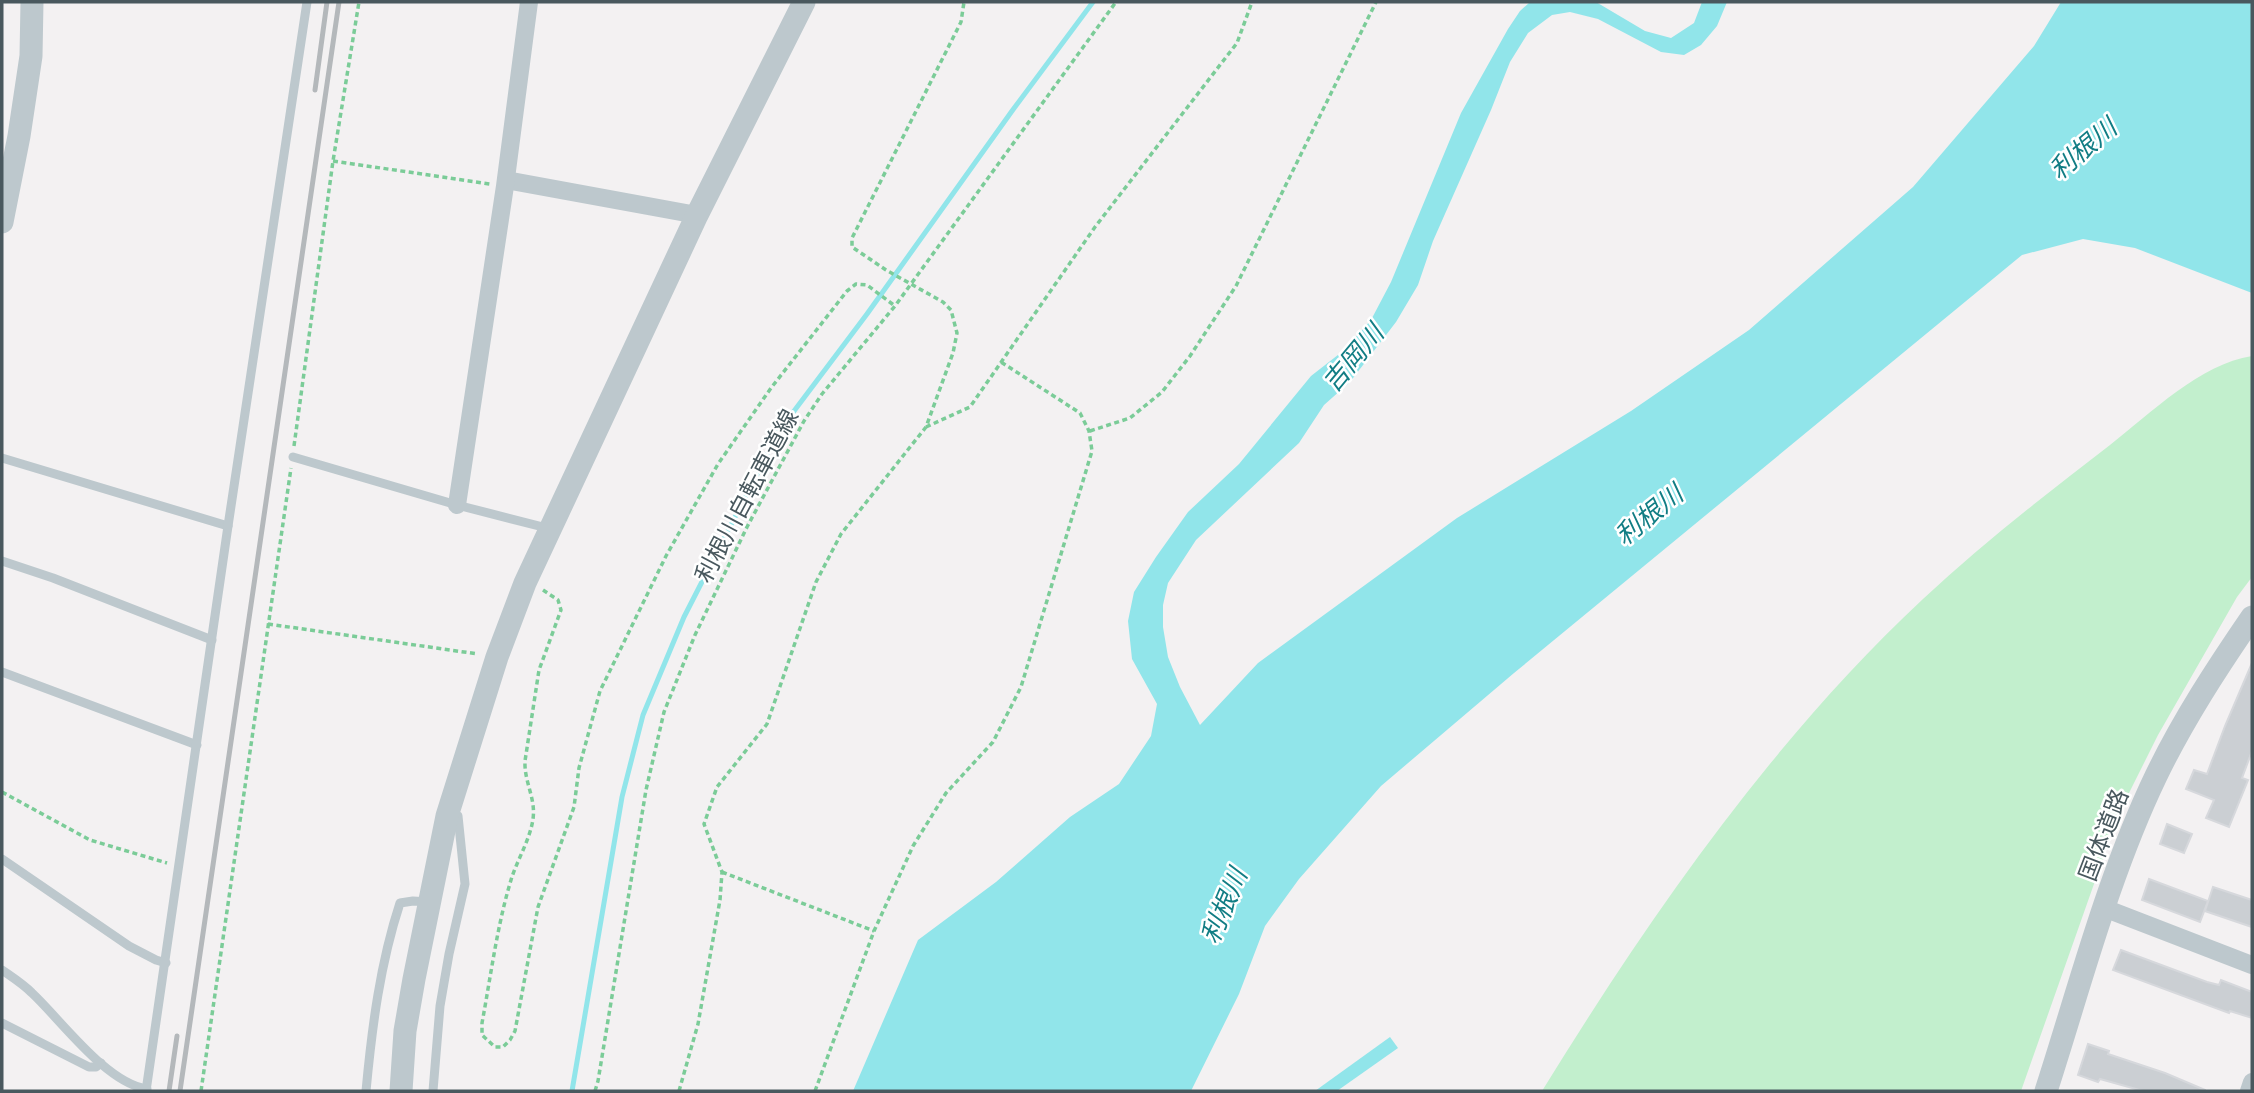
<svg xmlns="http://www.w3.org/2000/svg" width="2254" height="1093" viewBox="0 0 2254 1093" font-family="Roboto,'Noto Sans JP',sans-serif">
	<rect width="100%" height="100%" fill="#f3f1f2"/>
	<path fill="#c2efcd" d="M2252 356V577L2237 597 2158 735 2119 813 2021 1091H1542C1650 916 1772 740 1923 599 1982 544 2046 494 2110 445 2151 413 2200 364 2252 356Z"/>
	<g fill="#91e5ea">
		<polygon points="1530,2 1596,2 1645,31 1671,38 1694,23 1702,2 1727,2 1717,26 1701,45 1684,55 1661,52 1598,19 1570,12 1552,15 1528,33 1510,62 1491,110 1433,241 1418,285 1396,322 1350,382 1324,405 1299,443 1196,540 1168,583 1163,605 1163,627 1168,657 1180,687 1200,725 1258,663 1457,518 1631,411 1749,330 1913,187 2034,46 2061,2 2252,2 2252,293 2135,248 2083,239 2022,255 1514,673 1381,786 1299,879 1265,926 1239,994 1191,1091 853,1091 918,940 996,882 1070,817 1119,784 1151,736 1157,704 1132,659 1128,621 1134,592 1156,557 1188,512 1239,464 1311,376 1343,351 1371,320 1391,282 1461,113 1508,29 1520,11"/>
		<polygon points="1390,1037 1398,1048 1337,1091 1315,1091"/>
	</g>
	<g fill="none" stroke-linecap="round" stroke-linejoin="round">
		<polyline stroke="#91e5ea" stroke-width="5" points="572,1091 622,797 643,715 684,617 779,431 867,314 1012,111 1093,2"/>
	</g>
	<g fill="#cbcfd3" stroke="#d6d8dc" stroke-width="2">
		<polygon points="2252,663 2252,751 2242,778 2248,780 2229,827 2206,818 2214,800 2186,789 2194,770 2207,774 2225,726"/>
		<polygon points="2167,824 2192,834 2184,853 2160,844"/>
		<polygon points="2149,879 2208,901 2200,922 2142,900"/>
		<polygon points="2213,887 2252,900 2252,927 2205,911"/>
		<polygon points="2121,950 2207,982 2219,985 2221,980 2252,992 2252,1018 2230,1011 2229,1013 2113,970"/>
		<polygon points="2088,1044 2109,1051 2108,1054 2165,1073 2205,1090 2205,1091 2143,1091 2100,1079 2098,1082 2078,1075"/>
	</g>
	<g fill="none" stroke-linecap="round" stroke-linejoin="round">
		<g stroke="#7bcc98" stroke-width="3.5" stroke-dasharray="5 3.5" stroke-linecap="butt">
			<polyline points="333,161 490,184"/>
			<polyline points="926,427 970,407 1095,227 1237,43 1252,2"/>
			<polyline points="1090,431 1130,418 1162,392 1190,356 1236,286 1376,2"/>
			<polyline points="294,446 333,161 359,2"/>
			<path d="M543 590 558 600 561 610 539 670 525 761C524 782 536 798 533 819 530 840 517 860 511 880 497 926 491 975 482 1023V1035L495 1047H503L510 1040 515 1031 538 907 574 807 579 768 600 691 666 556 718 464 771 388 847 291 856 284 867 285 895 306"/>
			<polyline points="268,624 478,654"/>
			<polyline points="2,792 90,840 167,863"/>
			<polyline points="722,872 874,931"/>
			<polyline points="201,1091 291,468"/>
			<polyline points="595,1091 598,1081 646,790 664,712 695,635 747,527 804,421 822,394 895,306 1116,2"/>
			<polyline points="679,1091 698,1024 720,900 722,872 704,824 717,787 767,724 816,582 841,534 926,427 953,353 957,333 951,310 943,302 886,270 852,247 852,238 961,22 964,2"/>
			<polyline points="815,1091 874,931 913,846 946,793 993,742 1021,687 1092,451 1089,431 1080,413 1001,362"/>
		</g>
		<g stroke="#bdc8cd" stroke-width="9">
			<polyline points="293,457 457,505 551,529"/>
			<polyline points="2,458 228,526"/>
			<polyline points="2,561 53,578 212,640"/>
			<polyline points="2,672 197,745"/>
			<polyline points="2,859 129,946 156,960 166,963"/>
			<path d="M2 970C12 977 23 984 32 993 61 1020 106 1083 147 1089"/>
			<polyline points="2,1023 89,1067 96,1067 101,1063"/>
			<polyline points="146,1091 228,526 307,2"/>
			<path d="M366 1091C372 1027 380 964 400 903L413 901 429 902"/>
			<polyline points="433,1091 440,1006 449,954 465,884 458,816 449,816"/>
		</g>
		<g stroke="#bdc8cd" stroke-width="18">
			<polyline points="506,180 697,215"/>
			<polyline points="457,505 505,186 529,2"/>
			<polyline points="2104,908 2252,965"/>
			<polyline points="2249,1091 2252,1082"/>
		</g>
		<g stroke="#bdc8cd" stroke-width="23">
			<polyline points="2,222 19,136 31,56 32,2"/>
			<polyline points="401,1091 405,1031 414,979 447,816 497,657 525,583 697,215 804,2"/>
			<path d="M2046 1091C2080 986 2108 876 2156 776 2183 720 2217 668 2252 617"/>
		</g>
		<g stroke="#b4b8bb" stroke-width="5">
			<polyline points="315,90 327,2"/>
			<polyline points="169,1091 177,1036"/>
			<polyline points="180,1091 339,2"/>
		</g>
	</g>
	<g text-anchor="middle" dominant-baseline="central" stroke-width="5" stroke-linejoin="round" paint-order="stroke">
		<g font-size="24" fill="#49585e" stroke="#fff">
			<text transform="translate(747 496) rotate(-62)">利根川自転車道線</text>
			<text transform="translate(2104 835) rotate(-69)">国体道路</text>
		</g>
		<g font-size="26" font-style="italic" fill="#117d84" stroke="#fff">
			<text transform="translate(2083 149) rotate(-40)">利根川</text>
			<text transform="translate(1353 358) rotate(-50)">吉岡川</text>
			<text transform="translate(1649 515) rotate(-39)">利根川</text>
			<text transform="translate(1224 906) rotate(-67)">利根川</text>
		</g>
	</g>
	<rect width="2254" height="1093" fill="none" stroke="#49585e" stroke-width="7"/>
</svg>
